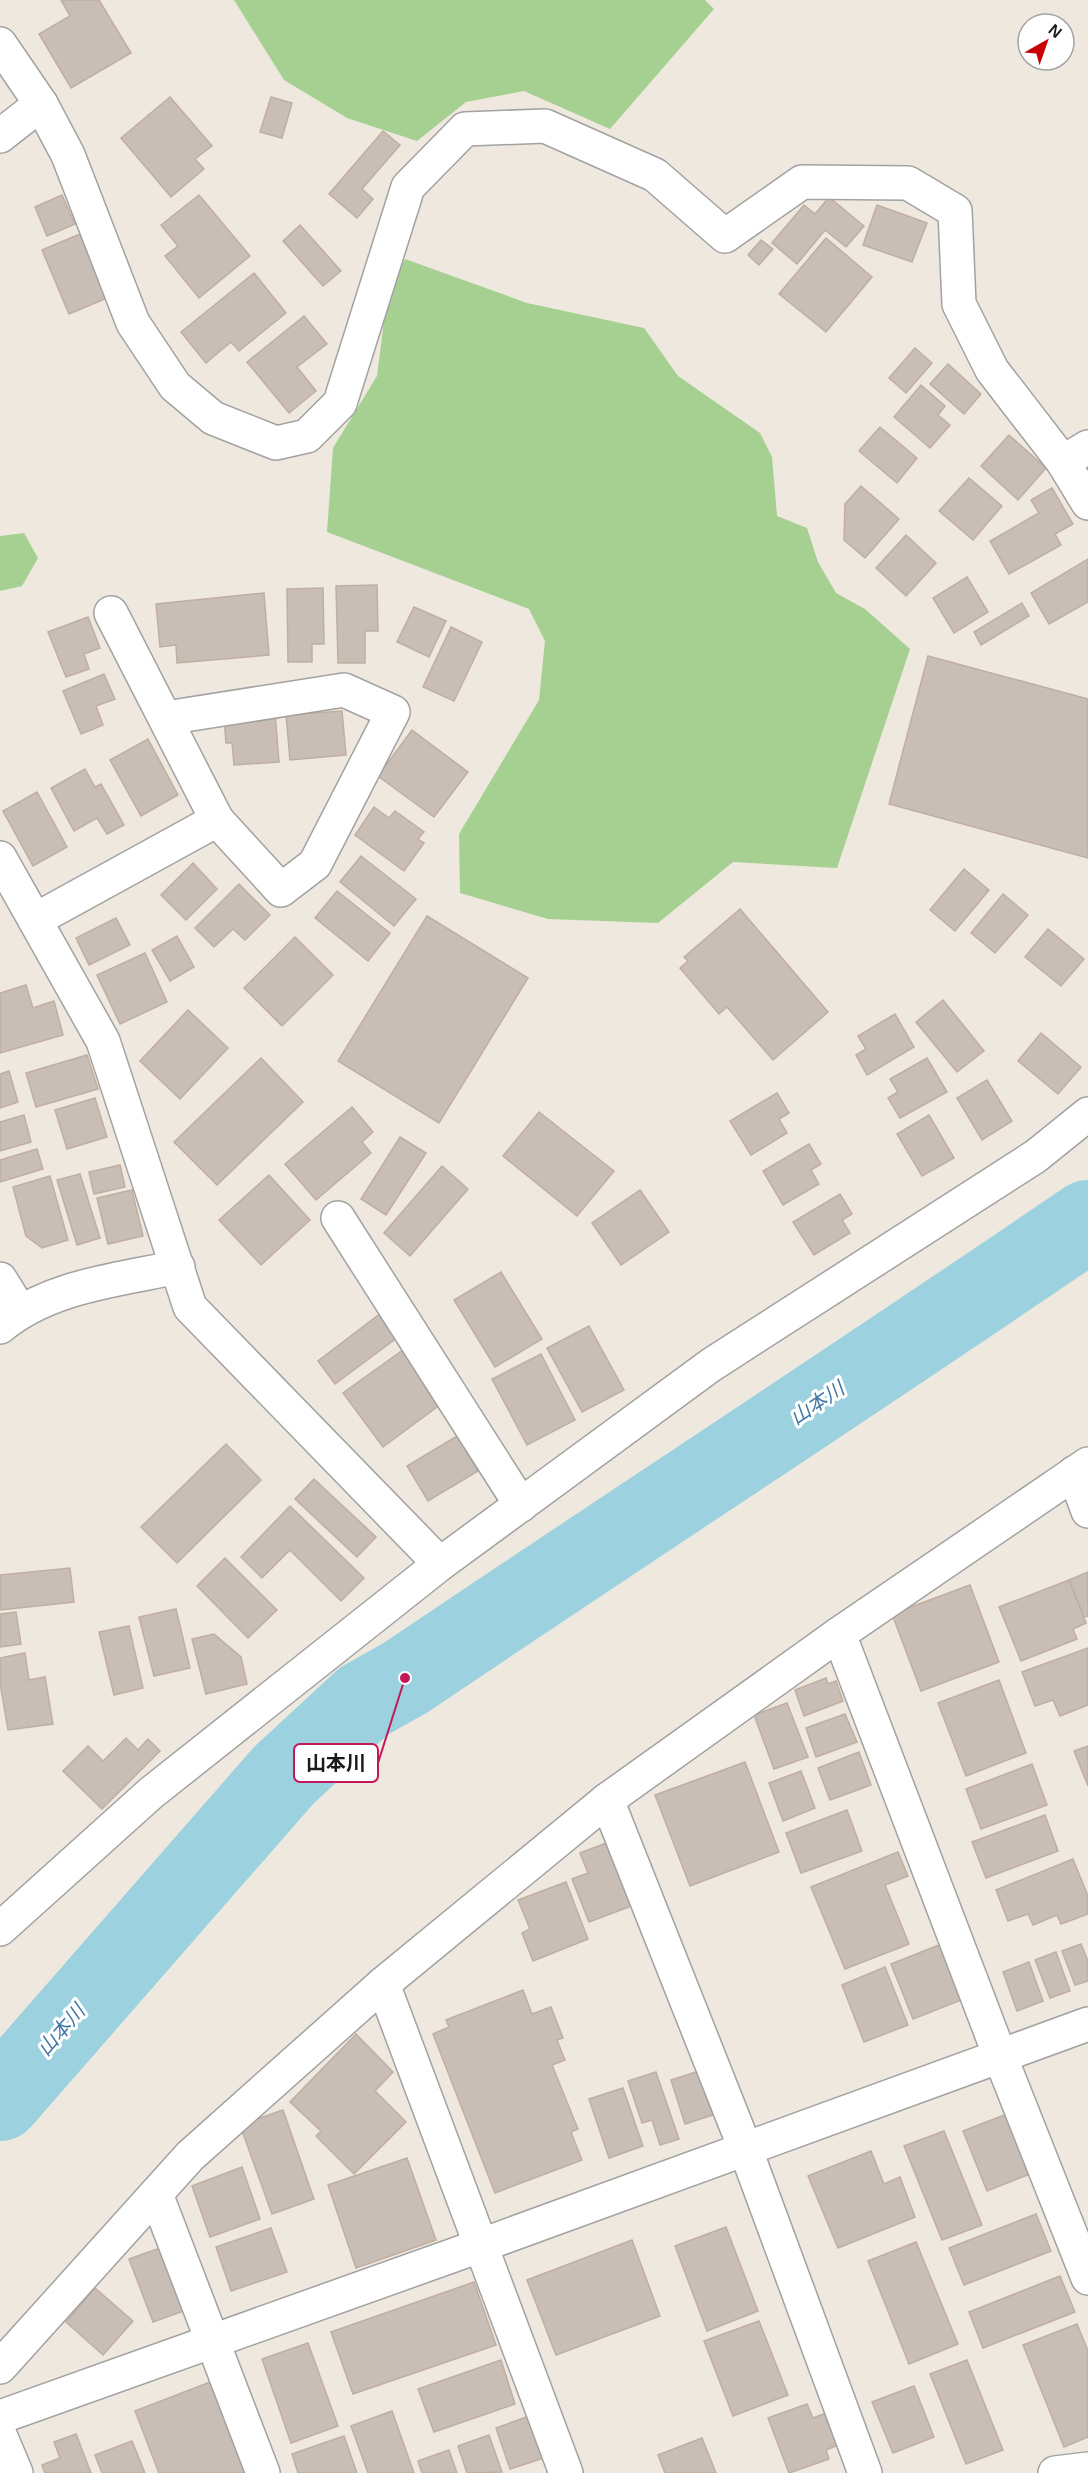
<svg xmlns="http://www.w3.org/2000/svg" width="1088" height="2473" viewBox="0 0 1088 2473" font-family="Arial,'Noto Sans JP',sans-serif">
	<rect width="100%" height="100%" fill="#eee8df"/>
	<g fill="#a5d091">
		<polygon points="234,0 705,0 714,9 610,129 524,91 466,102 417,141 347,118 284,80"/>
		<polygon points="405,259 527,303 644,328 678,376 760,433 772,457 777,516 807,528 818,562 836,593 865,609 910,649 837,868 733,862 658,923 548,919 460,893 459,834 539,700 545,641 529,609 327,532 333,448 377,376 387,297"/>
		<polygon points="24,533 38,558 22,586 0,591 0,536"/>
	</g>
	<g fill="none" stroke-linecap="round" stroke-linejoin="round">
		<path stroke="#9cd2df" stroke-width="82" d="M0 2100 284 1775 364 1701 405 1678C632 1525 862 1375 1088 1221"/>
	</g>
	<g fill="#c9beb5" stroke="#c0aea1" stroke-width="1.5">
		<polygon points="61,0 99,0 131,53 71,88 39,34 70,16"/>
		<polygon points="170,97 212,146 195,159 204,169 171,197 121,138"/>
		<polygon points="271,97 292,103 282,138 260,132"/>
		<polygon points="383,131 400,145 362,189 373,199 357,218 329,194"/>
		<polygon points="62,195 75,224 47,236 35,207"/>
		<polygon points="199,195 250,256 199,298 165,256 178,246 161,225"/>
		<polygon points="829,197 864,226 846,247 825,230 797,264 772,243 804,205 815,214"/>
		<polygon points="877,205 927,223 912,262 863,245"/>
		<polygon points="300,225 341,271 323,286 283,241"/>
		<polygon points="80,234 107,298 69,314 42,250"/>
		<polygon points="826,238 872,277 826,332 779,294"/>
		<polygon points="761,240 773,249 759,265 748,255"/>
		<polygon points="254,273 286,313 239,351 231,342 206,363 181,332"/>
		<polygon points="304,316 327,344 297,367 316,391 289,413 247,362"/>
		<polygon points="915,348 932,363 906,393 889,378"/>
		<polygon points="948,364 981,394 964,414 930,384"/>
		<polygon points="921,385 945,406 938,415 950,425 930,448 894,417"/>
		<polygon points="880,427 917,458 897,483 859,451"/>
		<polygon points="1009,435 1046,468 1018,500 981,466"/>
		<polygon points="969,478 1002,506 973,540 939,511"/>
		<polygon points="861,486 899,519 865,558 844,540 845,504"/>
		<polygon points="1052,488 1073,524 1055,534 1061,545 1009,574 990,541 1039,513 1031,500"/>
		<polygon points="906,535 936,563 906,596 876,568"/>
		<polygon points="1088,559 1088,602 1049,624 1031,593"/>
		<polygon points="967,577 988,612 954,633 933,598"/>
		<polygon points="377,585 378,631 365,631 365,663 338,663 336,586"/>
		<polygon points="323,588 324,644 312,644 312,662 288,662 287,589"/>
		<polygon points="264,593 269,655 177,663 176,645 160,647 156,604"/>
		<polygon points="1022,603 1029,616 981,645 974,632"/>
		<polygon points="414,607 446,621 429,657 397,642"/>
		<polygon points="88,617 100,648 84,654 89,669 66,677 48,632"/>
		<polygon points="451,627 482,642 454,701 423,687"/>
		<polygon points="928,656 1088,699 1088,858 889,804"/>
		<polygon points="104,674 115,699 96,706 103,725 81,734 63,691"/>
		<polygon points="342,711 346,755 290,760 286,715"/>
		<polygon points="275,713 279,762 234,765 232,743 226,743 224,718"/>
		<polygon points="412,730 468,772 434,817 378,776"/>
		<polygon points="148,739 178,795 141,816 110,760"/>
		<polygon points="85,769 95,787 101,784 124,825 107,834 97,818 74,831 51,788"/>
		<polygon points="37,792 67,847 33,866 3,811"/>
		<polygon points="374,807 389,818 395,811 424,832 418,839 424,843 404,871 355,835"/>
		<polygon points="361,856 416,899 394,926 340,882"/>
		<polygon points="193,863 217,889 186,920 161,895"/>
		<polygon points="964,869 989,890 955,931 930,910"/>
		<polygon points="239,884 270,915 245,940 233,929 214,947 195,928"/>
		<polygon points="337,891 390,933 368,961 315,918"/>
		<polygon points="1003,894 1028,915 995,953 971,933"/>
		<polygon points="740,909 828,1012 773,1060 727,1007 719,1014 680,968 688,961 684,957"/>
		<polygon points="427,916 528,978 439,1123 338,1061"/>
		<polygon points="116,918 130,945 89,965 76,938"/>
		<polygon points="1048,929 1084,959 1061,986 1025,957"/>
		<polygon points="177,936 194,967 170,981 152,950"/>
		<polygon points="295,937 333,975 282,1026 244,988"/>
		<polygon points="145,953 167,1002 120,1024 97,975"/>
		<polygon points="26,985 33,1008 54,1001 63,1035 0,1053 0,993"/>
		<polygon points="943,1000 984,1051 957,1072 916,1022"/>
		<polygon points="188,1010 228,1048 180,1099 140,1061"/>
		<polygon points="895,1014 914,1047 867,1075 856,1055 866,1049 858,1036"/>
		<polygon points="1041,1033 1081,1067 1058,1094 1018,1061"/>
		<polygon points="87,1055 98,1089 36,1107 26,1073"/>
		<polygon points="261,1058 303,1102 217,1185 174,1142"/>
		<polygon points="927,1058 947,1092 900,1118 888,1098 898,1092 890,1079"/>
		<polygon points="9,1071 18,1102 0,1108 0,1074"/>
		<polygon points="987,1080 1012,1121 982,1140 957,1098"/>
		<polygon points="777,1093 789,1113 779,1119 787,1133 751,1155 730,1121"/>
		<polygon points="95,1098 107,1137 67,1149 55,1110"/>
		<polygon points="352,1107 373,1132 362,1142 371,1153 316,1200 285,1164"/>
		<polygon points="539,1112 614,1171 577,1216 503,1156"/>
		<polygon points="24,1115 31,1142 0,1151 0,1122"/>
		<polygon points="929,1115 954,1158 922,1176 897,1134"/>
		<polygon points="400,1137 426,1153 386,1215 361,1199"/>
		<polygon points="809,1144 821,1164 811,1170 819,1184 783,1205 763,1171"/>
		<polygon points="37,1149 43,1169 0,1182 0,1160"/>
		<polygon points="120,1165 125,1187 94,1194 89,1172"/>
		<polygon points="442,1166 468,1189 410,1256 384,1233"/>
		<polygon points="80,1174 100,1238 77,1245 57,1180"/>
		<polygon points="269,1175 310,1220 261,1265 219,1220"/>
		<polygon points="50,1176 68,1240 42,1248 26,1236 13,1187"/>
		<polygon points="132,1190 143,1236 108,1244 97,1198"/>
		<polygon points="640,1190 669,1232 621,1265 592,1223"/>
		<polygon points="840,1194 852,1214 842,1220 850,1233 814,1255 793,1222"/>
		<polygon points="501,1272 542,1339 495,1367 454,1300"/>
		<polygon points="381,1313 398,1337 335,1384 318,1361"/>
		<polygon points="589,1326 624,1390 582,1412 547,1348"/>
		<polygon points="407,1347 445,1401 383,1447 343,1393"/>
		<polygon points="541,1354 575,1420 527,1445 492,1379"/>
		<polygon points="457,1436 478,1471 428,1501 407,1466"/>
		<polygon points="226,1444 261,1480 177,1563 141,1527"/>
		<polygon points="314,1479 376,1537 357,1557 295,1499"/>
		<polygon points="290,1506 364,1578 341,1601 290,1550 262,1578 241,1557"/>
		<polygon points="225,1558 277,1610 248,1638 197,1586"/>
		<polygon points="70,1568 74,1602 0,1610 0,1575"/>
		<polygon points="1088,1572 1088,1616 1084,1617 1069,1580"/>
		<polygon points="1069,1580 1086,1623 1073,1629 1077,1639 1021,1661 999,1607"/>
		<polygon points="970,1585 999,1662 921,1691 892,1614"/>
		<polygon points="176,1609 190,1668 154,1676 139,1617"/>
		<polygon points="16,1612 21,1644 0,1647 0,1614"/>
		<polygon points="129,1626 143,1688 114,1695 99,1632"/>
		<polygon points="214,1634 241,1657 247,1684 206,1694 192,1639"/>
		<polygon points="1088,1648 1088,1705 1060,1716 1053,1700 1035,1706 1022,1672"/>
		<polygon points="25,1653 29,1680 45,1677 53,1724 8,1730 0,1683 0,1658"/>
		<polygon points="826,1678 828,1684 836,1681 843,1701 804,1716 795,1690"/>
		<polygon points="999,1680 1026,1753 966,1776 938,1703"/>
		<polygon points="787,1703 808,1757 774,1769 754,1715"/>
		<polygon points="845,1714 857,1742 816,1757 806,1728"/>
		<polygon points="126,1738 138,1750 148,1739 160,1751 102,1809 63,1771 88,1746 103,1761"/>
		<polygon points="1088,1746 1088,1786 1074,1751"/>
		<polygon points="859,1752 871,1785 830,1800 818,1768"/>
		<polygon points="745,1762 779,1852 690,1886 655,1795"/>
		<polygon points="1032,1764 1047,1805 981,1829 966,1789"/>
		<polygon points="801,1771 815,1808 783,1821 769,1783"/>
		<polygon points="847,1810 862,1851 801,1873 786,1833"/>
		<polygon points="1045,1815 1058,1851 986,1878 972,1842"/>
		<polygon points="609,1842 634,1905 589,1922 572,1879 588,1873 580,1853"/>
		<polygon points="898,1852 908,1876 885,1885 909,1944 845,1969 811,1887"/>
		<polygon points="1073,1859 1088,1896 1088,1914 1061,1924 1057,1915 1033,1925 1028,1914 1008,1921 996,1890"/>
		<polygon points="566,1882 588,1939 533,1961 522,1933 530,1929 518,1900"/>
		<polygon points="944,1943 966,1998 913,2019 891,1964"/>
		<polygon points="1081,1944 1088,1961 1088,1981 1075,1985 1062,1951"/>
		<polygon points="1056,1952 1070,1991 1050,1998 1035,1960"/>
		<polygon points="1029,1962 1043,2001 1017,2011 1003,1972"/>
		<polygon points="885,1967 908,2025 864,2042 842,1985"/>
		<polygon points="523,1990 532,2014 551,2007 563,2038 557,2040 565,2060 552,2065 578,2129 571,2132 582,2160 495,2193 433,2034 449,2027 446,2020"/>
		<polygon points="356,2034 393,2072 375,2091 406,2122 354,2174 316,2136 321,2131 290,2102"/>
		<polygon points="699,2071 713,2115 685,2124 671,2080"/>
		<polygon points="656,2072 679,2139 660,2145 652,2120 642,2123 628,2081"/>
		<polygon points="623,2088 643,2146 609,2158 589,2099"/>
		<polygon points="283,2110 314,2199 272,2214 240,2125"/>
		<polygon points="1007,2114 1030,2174 987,2191 963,2131"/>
		<polygon points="944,2131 982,2225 942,2240 904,2146"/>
		<polygon points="871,2151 884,2184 900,2177 915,2217 838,2248 808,2176"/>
		<polygon points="407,2158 436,2240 356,2268 328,2185"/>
		<polygon points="242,2167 260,2219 210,2237 192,2186"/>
		<polygon points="1036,2214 1051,2251 964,2285 949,2248"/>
		<polygon points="726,2227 758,2311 707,2331 675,2246"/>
		<polygon points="271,2228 287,2272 231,2291 216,2247"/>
		<polygon points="632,2240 660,2316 556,2355 527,2280"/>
		<polygon points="916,2242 958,2344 909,2364 868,2261"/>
		<polygon points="166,2246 189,2309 153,2322 129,2259"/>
		<polygon points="1060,2276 1075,2312 983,2348 969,2312"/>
		<polygon points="474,2282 496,2345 353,2394 331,2332"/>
		<polygon points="95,2288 133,2321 103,2355 66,2322"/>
		<polygon points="759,2321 788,2395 733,2416 704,2341"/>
		<polygon points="1077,2324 1088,2351 1088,2437 1064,2447 1023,2345"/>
		<polygon points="308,2343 338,2426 291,2443 262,2359"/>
		<polygon points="501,2360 515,2404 434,2432 418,2389"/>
		<polygon points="967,2360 1003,2450 966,2464 930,2374"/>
		<polygon points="218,2379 255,2473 159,2473 135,2411"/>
		<polygon points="914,2386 934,2437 893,2453 872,2402"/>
		<polygon points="807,2404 813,2418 826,2413 838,2445 826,2450 829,2459 789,2473 768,2418"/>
		<polygon points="392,2411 414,2473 368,2473 351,2426"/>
		<polygon points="532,2415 547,2457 510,2469 496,2428"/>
		<polygon points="76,2434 91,2473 45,2473 42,2465 60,2458 54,2442"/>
		<polygon points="489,2435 502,2472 467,2473 458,2446"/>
		<polygon points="344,2436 357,2473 298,2473 292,2454"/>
		<polygon points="702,2438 716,2473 665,2473 658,2455"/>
		<polygon points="132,2441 145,2473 102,2473 95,2455"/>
		<polygon points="449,2450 457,2473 422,2473 418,2461"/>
	</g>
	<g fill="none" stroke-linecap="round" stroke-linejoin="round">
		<defs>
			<g id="minor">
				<polyline points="0,44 41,104 68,155 133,323 175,386 213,418 276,443 307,436 340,403 408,187 465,129 545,126 655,175 725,236 802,182 908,183 955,211 959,304 992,370 1063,462 1088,503"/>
				<polyline points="0,136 41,104"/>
				<polyline points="1063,462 1088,447"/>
				<polyline points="111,613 217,820 281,890 315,864 393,712 344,690 166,718"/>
				<polyline points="0,858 103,1041 190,1307 440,1564"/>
				<polyline points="35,920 217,820"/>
				<polyline points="338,1218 521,1505"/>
				<polyline points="0,1279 20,1311"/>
				<path d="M0 1327C49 1286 117 1280 178 1267"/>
				<polyline points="1074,1473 1088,1511"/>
				<polyline points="839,1634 1000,2056 1088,2278"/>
				<polyline points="607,1800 745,2148 865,2473"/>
				<polyline points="0,1929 151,1793 440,1564 711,1365 1036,1156 1088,1114"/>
				<polyline points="383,1984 566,2473"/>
				<polyline points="156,2194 263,2473"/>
				<polyline points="0,2367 190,2156 383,1984 607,1800 839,1634 1088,1464"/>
				<polyline points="0,2417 482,2245 1088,2024"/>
				<polyline points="0,2435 16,2473"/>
				<polyline points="1055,2473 1088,2469"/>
			</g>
		</defs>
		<use href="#minor" stroke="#a2a2a2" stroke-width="36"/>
		<use href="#minor" stroke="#fff" stroke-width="33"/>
	</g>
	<g text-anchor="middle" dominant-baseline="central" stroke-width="6" stroke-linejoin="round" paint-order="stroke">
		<g font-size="20" font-style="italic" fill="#4077a8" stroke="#fff">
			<text transform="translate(817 1403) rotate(-34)">山本川</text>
			<text transform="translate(61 2030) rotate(-49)">山本川</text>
		</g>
	</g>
	<path fill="none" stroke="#c2185b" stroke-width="2" d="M405 1678L378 1763"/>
	<circle fill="#c2185b" stroke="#fff" stroke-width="2" cx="405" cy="1678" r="6"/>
	<rect fill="#fff" stroke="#c2185b" stroke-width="2" x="294" y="1744" width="84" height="38" rx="6"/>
	<g font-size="20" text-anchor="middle" font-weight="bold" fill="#1b1b1b">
		<text x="336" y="1770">山本川</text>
	</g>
	<g transform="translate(1046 42) rotate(40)"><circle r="28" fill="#ffffff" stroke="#a4a4a4" stroke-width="1.5"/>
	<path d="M0-4.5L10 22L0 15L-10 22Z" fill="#c60005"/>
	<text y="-9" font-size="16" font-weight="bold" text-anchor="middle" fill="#1b1b1b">N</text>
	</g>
</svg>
